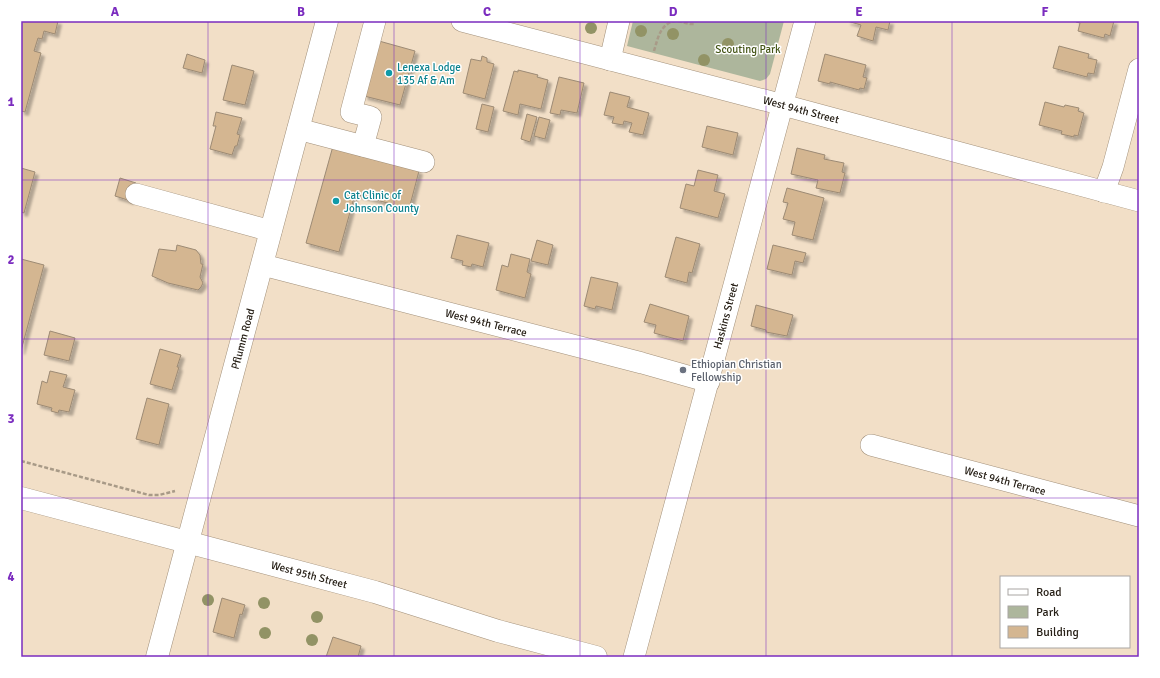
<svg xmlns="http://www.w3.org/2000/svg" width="1160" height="678" viewBox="0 0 1160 678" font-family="Signika,sans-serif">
	<defs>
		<filter id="shadow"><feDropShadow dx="3.5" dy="3.5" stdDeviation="1" flood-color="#0004"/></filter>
	</defs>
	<rect width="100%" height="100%" fill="#f2dfc7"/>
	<polygon fill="#adb69c" points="633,21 784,21 770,74 766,79 760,81 627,46"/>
	<g fill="#d4b691" stroke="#9c8a74" filter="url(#shadow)">
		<polygon points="21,21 58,21 55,34 44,31 42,39 38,38 34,51 41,53 25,112 21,111"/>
		<polygon points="847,21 890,21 888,30 876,27 873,41 857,36 861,25"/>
		<polygon points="1076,21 1114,21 1110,36 1105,34 1104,38 1078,31 1080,23 1076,22"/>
		<polygon points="379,41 415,51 400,105 364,96"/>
		<polygon points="1059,46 1089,54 1088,58 1097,60 1094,74 1088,73 1087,77 1053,68"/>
		<polygon points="187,54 205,60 202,73 183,68"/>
		<polygon points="825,54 866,65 863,77 867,78 864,89 860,88 859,90 830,82 830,84 818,81"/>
		<polygon points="482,56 487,58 487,62 494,64 485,99 463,93 471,59 481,61"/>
		<polygon points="232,65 254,71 245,105 223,100"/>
		<polygon points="518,70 538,75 537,77 548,80 541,109 520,104 518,115 503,111 514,71 518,72"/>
		<polygon points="559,77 584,83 577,113 561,110 560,115 550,113"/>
		<polygon points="610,92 630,97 627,107 649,113 643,135 629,132 632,123 624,121 623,125 612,123 614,117 604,115"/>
		<polygon points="1045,102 1064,107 1065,105 1079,108 1078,111 1084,113 1078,136 1074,135 1074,137 1061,134 1062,131 1039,125"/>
		<polygon points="482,104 494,107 488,132 476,129"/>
		<polygon points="216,112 242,118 237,134 240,135 237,146 235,146 232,155 210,149 216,126 213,126"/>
		<polygon points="527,114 537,117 530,142 521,139"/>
		<polygon points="539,117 550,120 545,139 534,136"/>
		<polygon points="707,126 738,133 733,155 702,147"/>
		<polygon points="333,146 419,171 409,209 355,194 339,252 306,243"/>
		<polygon points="797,148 825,155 824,159 844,163 842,172 845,173 840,193 816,188 818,180 791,174"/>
		<polygon points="21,168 35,172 24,213 21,212"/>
		<polygon points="698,170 718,175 714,191 725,194 718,218 680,208 686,184 694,186"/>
		<polygon points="120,178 136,183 131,201 115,196"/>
		<polygon points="787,188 824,198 813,240 792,235 795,222 783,219 788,203 783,202"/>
		<polygon points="457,235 489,243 483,267 472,264 471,267 462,265 463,261 451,258"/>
		<polygon points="676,237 700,244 692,273 689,272 687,283 665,277"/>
		<polygon points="537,240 553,245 548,265 531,261"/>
		<polygon points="177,245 196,250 200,255 201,264 203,264 200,277 203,283 201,287 198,290 168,283 152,276 159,249 176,251"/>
		<polygon points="773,245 806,253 803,263 795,261 792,275 767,269"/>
		<polygon points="511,254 530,259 527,272 531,274 525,298 496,290 502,265 508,267"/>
		<polygon points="21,259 44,265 21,351"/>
		<polygon points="591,277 618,283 612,310 596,306 595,309 584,306"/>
		<polygon points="650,304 689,316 683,341 654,333 656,325 644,322"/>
		<polygon points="756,305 793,315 787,336 766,332 766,330 751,326"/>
		<polygon points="50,331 75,338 69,361 44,355"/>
		<polygon points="160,349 181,355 177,367 179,367 172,390 150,384"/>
		<polygon points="50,371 67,375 63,387 75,390 69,412 59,410 58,413 51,411 52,408 37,404 42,381 47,383"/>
		<polygon points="147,398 169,404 159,445 136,439"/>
		<polygon points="222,598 245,605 242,615 240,614 234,638 213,632"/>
		<polygon points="333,637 361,646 358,657 326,657"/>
	</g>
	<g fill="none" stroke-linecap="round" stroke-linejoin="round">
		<defs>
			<g id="minor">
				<polyline points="462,21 764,100 1139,201"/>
				<polyline points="610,60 619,21"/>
				<polyline points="298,129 424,162"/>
				<polyline points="363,146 371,117 351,112 375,21"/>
				<polyline points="1104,192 1113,167 1139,69"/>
				<polyline points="136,194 271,231"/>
				<polyline points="263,265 642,363 709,382"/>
				<polyline points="871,445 1139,516"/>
				<polyline points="634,657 805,21"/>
			</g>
			<g id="major">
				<polyline points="21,498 375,592 498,631 596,657"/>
				<polyline points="157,657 327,21"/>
			</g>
		</defs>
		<use href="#minor" stroke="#a2907a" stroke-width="22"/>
		<use href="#major" stroke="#a2907a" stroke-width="23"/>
		<g stroke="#a89a87" stroke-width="2.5" stroke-dasharray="4 2" stroke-linecap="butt">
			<polyline points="678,21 690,24 694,24"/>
			<path d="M654 51C658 38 660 24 675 21"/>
			<polyline points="21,461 149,495 159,495 175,491"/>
		</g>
		<use href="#minor" stroke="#fff" stroke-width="21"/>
		<use href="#major" stroke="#fff" stroke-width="22"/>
	</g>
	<g fill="#929365">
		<circle cx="591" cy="28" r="6"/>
		<circle cx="641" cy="31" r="6"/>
		<circle cx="673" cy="34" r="6"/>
		<circle cx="728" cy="44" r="6"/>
		<circle cx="704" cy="60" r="6"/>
		<circle cx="208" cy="600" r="6"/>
		<circle cx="264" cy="603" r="6"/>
		<circle cx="317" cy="617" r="6"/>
		<circle cx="265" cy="633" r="6"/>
		<circle cx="312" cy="640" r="6"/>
	</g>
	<path fill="none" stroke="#7b2cbf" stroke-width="1" stroke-opacity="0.55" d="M208 21V657M394 21V657M580 21V657M766 21V657M952 21V657M21 180H1139M21 339H1139M21 498H1139"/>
	<g fill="#0f9aa8" stroke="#fff" stroke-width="1.5">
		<circle cx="389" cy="73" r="4"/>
		<circle cx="336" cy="201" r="4"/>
	</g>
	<circle fill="#6b7280" stroke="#fff" stroke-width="1.5" cx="683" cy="370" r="4"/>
	<g text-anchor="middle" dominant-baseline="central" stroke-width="3" stroke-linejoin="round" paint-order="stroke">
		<g font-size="11" fill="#435415" stroke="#fff">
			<text x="748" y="49">Scouting Park</text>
		</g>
		<g font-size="11" fill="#0d838f" stroke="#fff" text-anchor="start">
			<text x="397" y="67">Lenexa Lodge<tspan x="397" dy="13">135 Af &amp; Am</tspan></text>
			<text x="344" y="195">Cat Clinic of<tspan x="344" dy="13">Johnson County</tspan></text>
		</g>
		<g font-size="11" fill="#282118" stroke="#fff">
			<text transform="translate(801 110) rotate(15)">West 94th Street</text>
			<text transform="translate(726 316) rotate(-75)">Haskins Street</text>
			<text transform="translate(486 323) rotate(14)">West 94th Terrace</text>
			<text transform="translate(243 339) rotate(-75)">Pflumm Road</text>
			<text transform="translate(1005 481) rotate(15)">West 94th Terrace</text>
			<text transform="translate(309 575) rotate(15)">West 95th Street</text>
		</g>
		<g font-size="11" fill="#5b616d" stroke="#fff" text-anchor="start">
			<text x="691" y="364">Ethiopian Christian<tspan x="691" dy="13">Fellowship</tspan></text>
		</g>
	</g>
	<rect width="1160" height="678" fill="none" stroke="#ffffff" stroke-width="44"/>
	<rect x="1000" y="576" width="130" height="72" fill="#ffffff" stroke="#a9a6a3"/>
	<rect x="1008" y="589" width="20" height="6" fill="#ffffff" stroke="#a9a6a3"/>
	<text x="1036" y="596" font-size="12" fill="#282118">Road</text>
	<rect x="1008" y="606" width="20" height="12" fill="#adb69c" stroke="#a9a6a3"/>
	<text x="1036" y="616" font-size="12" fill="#282118">Park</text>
	<rect x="1008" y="626" width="20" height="12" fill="#d4b691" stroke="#a9a6a3"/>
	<text x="1036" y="636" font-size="12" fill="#282118">Building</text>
	<rect x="22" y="22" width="1116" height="634" fill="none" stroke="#7b2cbf" stroke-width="1.5"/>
	<g font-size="13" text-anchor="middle" font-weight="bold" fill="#7b2cbf">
		<text x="115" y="16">A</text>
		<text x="301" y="16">B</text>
		<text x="487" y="16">C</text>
		<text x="673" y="16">D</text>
		<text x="859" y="16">E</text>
		<text x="1045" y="16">F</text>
		<text x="11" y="106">1</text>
		<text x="11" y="264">2</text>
		<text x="11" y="423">3</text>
		<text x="11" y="581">4</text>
	</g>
</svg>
